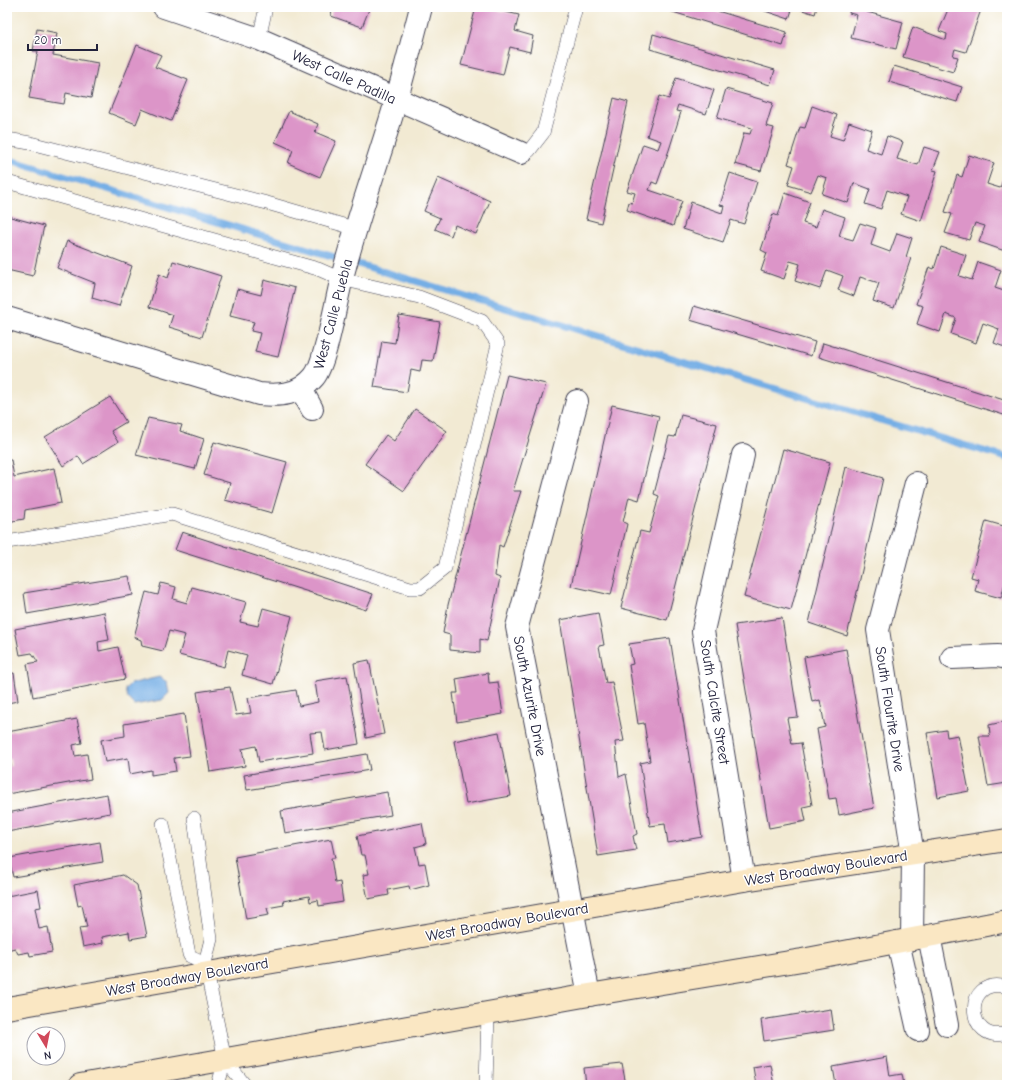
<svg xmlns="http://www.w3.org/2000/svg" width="1014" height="1092" viewBox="0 0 1014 1092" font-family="'Comic Neue',sans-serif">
	<rect width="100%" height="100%" fill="#fff"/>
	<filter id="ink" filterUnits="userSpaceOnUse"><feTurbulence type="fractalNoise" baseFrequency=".025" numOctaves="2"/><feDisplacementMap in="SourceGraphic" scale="8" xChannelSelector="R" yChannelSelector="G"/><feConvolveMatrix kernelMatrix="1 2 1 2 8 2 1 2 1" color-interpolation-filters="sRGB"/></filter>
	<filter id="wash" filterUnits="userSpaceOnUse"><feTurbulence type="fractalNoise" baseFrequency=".012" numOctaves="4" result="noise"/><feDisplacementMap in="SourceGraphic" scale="16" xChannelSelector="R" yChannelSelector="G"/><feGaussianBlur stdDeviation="0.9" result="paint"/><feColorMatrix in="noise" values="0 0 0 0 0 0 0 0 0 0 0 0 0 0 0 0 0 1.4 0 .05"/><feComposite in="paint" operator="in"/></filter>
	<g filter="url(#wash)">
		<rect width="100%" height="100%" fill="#f2ead3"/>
		<polygon fill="#75aee5" stroke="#4c6890" points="159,677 167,682 169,693 162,700 134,705 127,698 125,689 130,684"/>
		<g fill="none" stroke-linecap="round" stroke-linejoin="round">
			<polyline stroke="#75aee5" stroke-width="7" points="7,159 1007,458"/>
		</g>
		<g id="blocks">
			<g fill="#dc95c8">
				<polygon points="332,7 370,7 362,27 331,16"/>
				<polygon points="476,7 484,7 519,15 515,31 533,36 530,52 510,47 503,75 461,65"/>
				<polygon points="663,7 704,7 787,32 783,46 663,9"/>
				<polygon points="753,7 793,7 789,19"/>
				<polygon points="793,7 817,7 815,14"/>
				<polygon points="850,7 868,7 867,12 903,22 896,49 851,38 857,15 849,13"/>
				<polygon points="949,7 982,7 966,52 955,49 953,56 958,57 953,72 903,57 913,27 946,40 947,34 939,31"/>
				<polygon points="37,29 57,33 53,55 98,63 91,98 66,93 64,104 29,98 38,51 33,51"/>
				<polygon points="7,30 9,30 10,96 7,96"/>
				<polygon points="653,34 775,70 770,85 650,49"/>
				<polygon points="137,45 161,55 155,67 188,80 171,121 142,109 136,124 109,113"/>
				<polygon points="894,66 962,87 957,102 889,82"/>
				<polygon points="676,78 714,90 706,114 678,105 676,111 681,112 669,150 657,184 652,182 649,190 682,201 673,226 627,210 629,202 632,203 635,193 627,191 643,144 658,149 661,141 647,136 659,96 669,99"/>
				<polygon points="726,89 773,103 766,126 774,128 761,171 735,164 744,133 750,134 752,128 717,118"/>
				<polygon points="614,98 628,102 601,223 586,219"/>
				<polygon points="812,106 837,115 830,136 843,140 849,122 872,130 866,149 881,154 887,136 903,142 897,159 918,165 924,147 940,152 933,170 937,171 921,221 901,214 907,197 887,190 881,209 865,204 870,189 854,183 848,203 822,194 827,178 818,175 811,192 788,185 794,166 788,164 800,127 805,128"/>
				<polygon points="289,111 318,124 315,132 336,141 320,177 288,163 293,150 275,142"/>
				<polygon points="969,155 994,163 987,184 1000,188 1007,169 1007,245 1005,251 979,242 985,226 975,223 969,240 945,233 952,214 945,212 957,175 962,177"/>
				<polygon points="730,173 757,182 744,224 731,220 723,242 683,229 691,202 722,213 724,206 720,205"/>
				<polygon points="438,178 490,201 476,234 455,225 451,236 435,229 440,218 424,211"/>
				<polygon points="785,193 810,202 803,223 816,227 822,209 845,217 839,236 853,240 860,223 876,228 871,245 890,252 897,233 912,238 906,257 911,258 894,308 873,301 879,283 860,277 854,296 838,290 843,276 827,270 820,289 795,281 800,264 790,261 784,279 761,271 767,253 761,250 773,214 778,216"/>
				<polygon points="7,216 44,226 33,276 7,270"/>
				<polygon points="67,241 132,266 119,306 92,298 95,283 57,268"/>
				<polygon points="941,247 966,255 959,276 972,280 978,262 1001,270 995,288 1007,292 1007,348 994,343 999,329 983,323 976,343 951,334 956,318 946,314 940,332 917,324 923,306 916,304 929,267 934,269"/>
				<polygon points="173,261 221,276 202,337 169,327 173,315 149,307 159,274 168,278"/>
				<polygon points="264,280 295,288 278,357 255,352 260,333 251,331 254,322 230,316 237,289 261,295"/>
				<polygon points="694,306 815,342 811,356 690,320"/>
				<polygon points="399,315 440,322 433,361 422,360 420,372 411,370 407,392 374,387 382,341 395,343"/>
				<polygon points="823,343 1007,401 1007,416 819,357"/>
				<polygon points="507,375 546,384 513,491 521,491 503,547 499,545 495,576 500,578 487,641 480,639 480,653 450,650 450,635 443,633 448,605"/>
				<polygon points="110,397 126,422 111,431 118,442 83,464 78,456 63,466 45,437"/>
				<polygon points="612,405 659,416 639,500 629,497 623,522 627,524 611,595 571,586"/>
				<polygon points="415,409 447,431 404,491 365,464 386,435 394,441"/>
				<polygon points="681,415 717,424 667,620 621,608 640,531 649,533 659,496 654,494 669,436 675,437"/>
				<polygon points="148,418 182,425 180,431 204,439 195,469 136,455"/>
				<polygon points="214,442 287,462 272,513 225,500 230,483 204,475"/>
				<polygon points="783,449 830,462 791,610 744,597"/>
				<polygon points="7,460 11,460 14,477 54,468 61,503 25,510 24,519 7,522"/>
				<polygon points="846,467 883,478 847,636 809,623"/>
				<polygon points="986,521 1007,527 1007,575 1001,598 975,591 978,579 971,577"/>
				<polygon points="182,532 373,594 366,610 175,550"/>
				<polygon points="129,576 133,595 27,614 24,593"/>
				<polygon points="161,583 176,587 173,599 187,603 192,587 246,602 240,622 258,626 263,608 292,616 273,684 242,675 247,655 228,650 224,667 179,655 185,635 169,631 163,651 142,646 141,640 134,637 146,592 158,595"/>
				<polygon points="104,612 109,640 98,642 99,651 118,647 125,679 33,697 27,664 38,662 32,653 20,655 15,629"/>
				<polygon points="598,613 604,645 599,646 606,683 612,682 624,741 615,742 619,777 626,774 637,834 633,836 636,850 598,856 560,620"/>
				<polygon points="782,618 798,717 787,718 792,744 801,743 812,805 803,807 806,821 769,828 735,625"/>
				<polygon points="670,638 702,837 668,843 665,824 650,826 640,763 650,761 644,723 638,724 629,665 633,664 629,644"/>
				<polygon points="7,647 11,665 7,666"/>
				<polygon points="846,649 874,808 839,815 836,798 829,799 817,729 825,727 820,700 812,702 804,657"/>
				<polygon points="369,660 384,734 366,738 354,663"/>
				<polygon points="14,673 18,701 7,703 7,674"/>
				<polygon points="488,673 489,683 498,682 503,714 457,722 453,693 458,693 456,679"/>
				<polygon points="347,676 359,744 325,750 322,732 310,733 313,753 259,762 256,746 242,749 245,766 210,772 197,692 230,687 236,715 251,713 248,698 296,690 299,706 318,702 315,681"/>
				<polygon points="184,714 190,756 174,758 176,771 151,775 151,770 130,774 128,758 105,762 101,740 125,736 124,724"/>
				<polygon points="77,719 82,743 73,745 75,756 87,754 91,779 7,794 7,766 11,766 10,759 7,760 7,732"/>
				<polygon points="1007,721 1007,783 988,786 979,736 990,736 989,725"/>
				<polygon points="946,730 947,737 958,735 969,791 938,797 927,733"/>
				<polygon points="499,732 511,796 466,804 454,741"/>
				<polygon points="367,754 370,770 247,790 244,775"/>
				<polygon points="387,792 391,815 285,833 281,811"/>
				<polygon points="107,794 110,813 7,832 7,813"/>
				<polygon points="422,823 426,844 415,847 419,864 425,863 429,885 410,890 409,886 388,890 389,895 368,899 363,875 369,874 365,855 361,855 357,836"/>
				<polygon points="331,839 335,858 331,858 335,883 340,882 343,902 319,906 318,900 310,902 309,896 283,901 284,905 267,908 269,915 246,919 235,857"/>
				<polygon points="100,842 103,862 13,877 9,858"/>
				<polygon points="123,875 137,885 147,936 130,939 129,932 102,937 103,943 83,947 79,928 87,927 82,905 78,906 74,885"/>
				<polygon points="38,890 41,907 35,908 39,929 48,927 52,952 30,956 29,952 18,954 15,948 7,950 7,896"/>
				<polygon points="831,1009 834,1030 764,1041 761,1020"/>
				<polygon points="887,1057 890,1076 902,1074 904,1085 836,1085 833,1067"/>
				<polygon points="622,1064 626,1085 586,1085 584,1068"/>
				<polygon points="770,1064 774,1085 756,1085 753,1067"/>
			</g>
		</g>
	</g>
	<g filter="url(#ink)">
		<use href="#blocks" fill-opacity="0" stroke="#414052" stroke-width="1"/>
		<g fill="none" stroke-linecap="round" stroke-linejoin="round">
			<defs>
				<g id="lane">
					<polyline points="259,39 266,7"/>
					<polyline points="7,139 30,143 267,203 357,229"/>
					<polyline points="521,153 529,151 543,133 576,7"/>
					<polyline points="7,182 318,269 341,279 419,297 482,321 498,344 445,568 420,588 410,588 172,514 7,542"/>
					<polyline points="194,818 211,939 205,963 225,1060"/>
					<polyline points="163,824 189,954 190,956 205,963"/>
					<path d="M1007 987C961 975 966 1046 1007 1033"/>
					<polyline points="218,1085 225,1060 245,1085"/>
					<polyline points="486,1085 488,1014"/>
				</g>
				<g id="street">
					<polyline points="164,7 259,39 521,153"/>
					<path d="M7 318 259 394C280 396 299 395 314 377 326 363 336 300 342 278 357 218 379 160 396 101 405 70 413 38 421 7"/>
					<polyline points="301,389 312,409"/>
					<polyline points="577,401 517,627 589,995"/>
					<polyline points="743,455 703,631 744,880"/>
					<polyline points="952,658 998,656 1007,658"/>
					<polyline points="929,936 947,1025"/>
					<polyline points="912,939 913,855 878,630 916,483"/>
					<polyline points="898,942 918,1030"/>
				</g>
				<g id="secondary">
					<polyline points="7,1008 744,880 1007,840"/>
					<polyline points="80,1085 589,995 802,960 1007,921"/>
				</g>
			</defs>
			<use href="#lane" stroke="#414052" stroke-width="14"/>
			<use href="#street" stroke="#414052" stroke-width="24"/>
			<use href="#secondary" stroke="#414052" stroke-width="24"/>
			<use href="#lane" stroke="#fff" stroke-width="13"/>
			<use href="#street" stroke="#fff" stroke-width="22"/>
			<use href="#secondary" stroke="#fae7c3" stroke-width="22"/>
		</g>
	</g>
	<g text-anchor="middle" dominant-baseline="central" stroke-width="3" stroke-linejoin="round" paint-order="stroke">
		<g font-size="15" fill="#22223b" stroke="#fff">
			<text transform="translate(344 77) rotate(24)">West Calle Padilla</text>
			<text transform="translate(333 314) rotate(-75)">West Calle Puebla</text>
			<text transform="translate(530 696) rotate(79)">South Azurite Drive</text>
			<text transform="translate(715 702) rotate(81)">South Calcite Street</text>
			<text transform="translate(890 709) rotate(81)">South Flourite Drive</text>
			<text transform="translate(826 868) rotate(-9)">West Broadway Boulevard</text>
			<text transform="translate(507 922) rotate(-10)">West Broadway Boulevard</text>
			<text transform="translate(187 977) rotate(-10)">West Broadway Boulevard</text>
		</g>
	</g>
	<rect width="1014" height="1092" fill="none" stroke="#fff" stroke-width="24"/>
	<g transform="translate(46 1046) rotate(170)"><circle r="19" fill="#ffffff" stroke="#a7a7b1"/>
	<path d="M0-3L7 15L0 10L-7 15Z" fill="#d1495b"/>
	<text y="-6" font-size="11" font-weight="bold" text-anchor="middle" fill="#22223b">N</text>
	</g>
	<path d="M28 44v6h69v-6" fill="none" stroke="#22223b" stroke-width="2"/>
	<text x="34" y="44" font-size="12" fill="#22223b" stroke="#ffffff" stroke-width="3" paint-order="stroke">20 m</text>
</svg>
